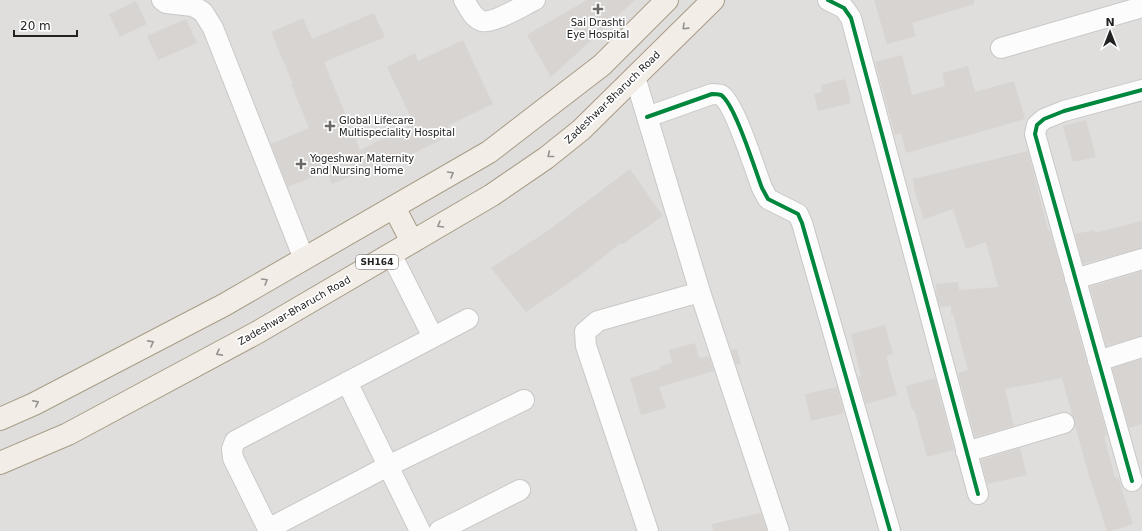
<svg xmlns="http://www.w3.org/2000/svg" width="1142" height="531" font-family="'DejaVu Sans',sans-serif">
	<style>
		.residential { fill: #dfdedc }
		.building { fill: #d7d4d2 }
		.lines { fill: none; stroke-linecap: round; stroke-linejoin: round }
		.street-casing { stroke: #c9c8c7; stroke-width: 22 }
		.primary-casing { stroke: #a79c86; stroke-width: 24 }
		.street { stroke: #fdfcfc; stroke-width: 20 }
		.primary { stroke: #f3ede7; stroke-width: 22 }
		.cycleway-casing { stroke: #fff; stroke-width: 6 }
		.cycleway { stroke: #00873e; stroke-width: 4 }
		.oneway { stroke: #95928e }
		.poi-dot { fill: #6a6968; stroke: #fff; stroke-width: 1.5 }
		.labels { text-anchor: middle; stroke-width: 3.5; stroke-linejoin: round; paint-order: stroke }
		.shield { fill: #fff; stroke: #646464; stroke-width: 1 }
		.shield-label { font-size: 9px; font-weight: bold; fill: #222 }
		.poi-label { font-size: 10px; fill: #222; stroke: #fff; text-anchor: start }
		.street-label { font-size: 10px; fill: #222; stroke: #fff }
	</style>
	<rect width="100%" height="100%" fill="#f0eeeb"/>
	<!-- residential -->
	<path class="residential" d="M0,0H1142V531H0Z"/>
	<!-- building -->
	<path class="building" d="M587,0H635L551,77L527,35Z
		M874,0H974V4L912,23L916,36L887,44Z
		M136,1L147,24L120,37L109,14Z
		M374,13L385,37L324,62L360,150L414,124L387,67L415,53L418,61L463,40L493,104L449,125L453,134L397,161L396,158L332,184L327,171L288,187L271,144L309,128L291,84H293L271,32L303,18L312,39Z
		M186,19L197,43L158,60L147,36Z
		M902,55L912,95L945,86L942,73L968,66L975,92L1014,81L1025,119L906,153L901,133L895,135L875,62Z
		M845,79L851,103L818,111L814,94L822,92L821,85Z
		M1086,120L1096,157L1073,162L1063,126Z
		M1028,151L1048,230H1050L1107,435L1104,436L1115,478L1118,477L1133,524L1111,531H1107L1089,476L1062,378L1005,389L1014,426L975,437L958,373L968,370L953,314H951V306L940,307L937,298L936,284L958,282L959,290L998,287L986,242L966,249L953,209L924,219L915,193L913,179Z
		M630,169L663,216L623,244L621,243L579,276L526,312L491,268L546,232Z
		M1142,221V248L1083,264L1075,234L1094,230L1095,233Z
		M1142,271V336L1106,346L1090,287Z
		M885,325L893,354L886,356L897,395L866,404L858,377L861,376L851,334Z
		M695,343L699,358L709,356L714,371L659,387L666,408L641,415L630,378L660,369V366L672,363L669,350Z
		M737,349L741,364L736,365L731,350Z
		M1142,359V424L1129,428L1112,368Z
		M935,378L954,450L927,457L914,409L912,410L906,386Z
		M837,387L844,413L811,421L805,394Z
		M1020,448L1027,475L987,484L981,460Z
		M761,513L767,531H713L712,524Z"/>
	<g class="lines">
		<!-- street casing -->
		<g class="street-casing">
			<path id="street" d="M162,0L166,3L193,6L203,12L213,28L304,259
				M464,0C469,8 473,18 482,21C493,24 524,5 535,0
				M828,0L844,8L851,18L978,494
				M1001,48L1142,7
				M635,77L700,292L779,531
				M647,117L712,94C714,94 718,94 721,95C735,104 755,170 762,188L768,199L798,214L802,223L890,531
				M391,254L433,337
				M1075,279L1142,259
				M1098,361L1142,347
				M347,382L420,531
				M966,452L1064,423
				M1132,481L1035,134L1037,125L1044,119L1064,111L1142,90
				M268,529L388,466L524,400
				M269,531L233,458L232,449L235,441L468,319
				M439,531L520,490
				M648,531L586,346L585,332L598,321L700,292"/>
		</g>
		<!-- primary casing -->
		<g class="primary-casing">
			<path id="primary" d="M394,207L412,242
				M0,419L34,404L224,305L489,152L602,65L667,0
				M0,463L68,434L258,332L492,195L546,158L581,130L713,0"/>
		</g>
		<!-- street -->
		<use href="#street" class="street"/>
		<!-- primary -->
		<use href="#primary" class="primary"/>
		<!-- cycleway casing -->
		<g class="cycleway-casing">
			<path id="cycleway" d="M828,0L844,8L851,18L978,494
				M647,117L712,94C714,94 718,94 721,95C735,104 755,170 762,188L768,199L798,214L802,223L890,531
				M1132,481L1035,134L1037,125L1044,119L1064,111L1142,90"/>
		</g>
		<!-- cycleway -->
		<use href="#cycleway" class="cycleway"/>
	</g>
	<!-- one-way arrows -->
	<defs><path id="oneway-chevron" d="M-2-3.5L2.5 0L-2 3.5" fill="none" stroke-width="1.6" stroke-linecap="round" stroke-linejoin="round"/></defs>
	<g class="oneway">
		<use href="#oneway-chevron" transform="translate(685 27) rotate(136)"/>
		<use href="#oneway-chevron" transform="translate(550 155) rotate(141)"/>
		<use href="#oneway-chevron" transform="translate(451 174) rotate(-30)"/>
		<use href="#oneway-chevron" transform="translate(440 225) rotate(150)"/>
		<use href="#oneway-chevron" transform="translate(265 281) rotate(-30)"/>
		<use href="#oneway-chevron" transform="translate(151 343) rotate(-28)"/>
		<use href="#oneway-chevron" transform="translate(219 353) rotate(152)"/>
		<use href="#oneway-chevron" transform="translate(36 403) rotate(-26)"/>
	</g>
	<!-- markers -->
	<g class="poi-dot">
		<path d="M596 3h4v4h4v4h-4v4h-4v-4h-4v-4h4z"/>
		<path d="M328 120h4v4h4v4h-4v4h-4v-4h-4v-4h4z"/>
		<path d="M299 158h4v4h4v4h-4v4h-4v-4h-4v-4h4z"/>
	</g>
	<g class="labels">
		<!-- shield labels -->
		<rect class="shield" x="356" y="255" width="42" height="14" rx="3"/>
		<g class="shield-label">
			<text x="377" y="265">SH164</text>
		</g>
		<!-- poi labels -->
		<g class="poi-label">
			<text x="598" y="26" text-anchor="middle">Sai Drashti<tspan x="598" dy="12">Eye Hospital</tspan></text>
			<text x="339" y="124">Global Lifecare<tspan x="339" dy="12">Multispeciality Hospital</tspan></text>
			<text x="310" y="162">Yogeshwar Maternity<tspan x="310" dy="12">and Nursing Home</tspan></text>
		</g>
		<!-- street labels -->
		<g class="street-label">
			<text transform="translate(612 97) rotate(-44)" y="4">Zadeshwar-Bharuch Road</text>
			<text transform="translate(294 310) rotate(-30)" y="4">Zadeshwar-Bharuch Road</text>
		</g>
	</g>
	<!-- north arrow -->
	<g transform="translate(1110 32)" stroke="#ffffff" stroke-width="3" paint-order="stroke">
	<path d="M0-3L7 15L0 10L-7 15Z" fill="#222222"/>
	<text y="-6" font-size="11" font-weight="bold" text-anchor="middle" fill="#222222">N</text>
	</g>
	<!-- scale -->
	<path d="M14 30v6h63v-6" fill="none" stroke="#222222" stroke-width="2"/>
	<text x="20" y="30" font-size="12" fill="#222222" stroke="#ffffff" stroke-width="3" paint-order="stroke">20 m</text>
</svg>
